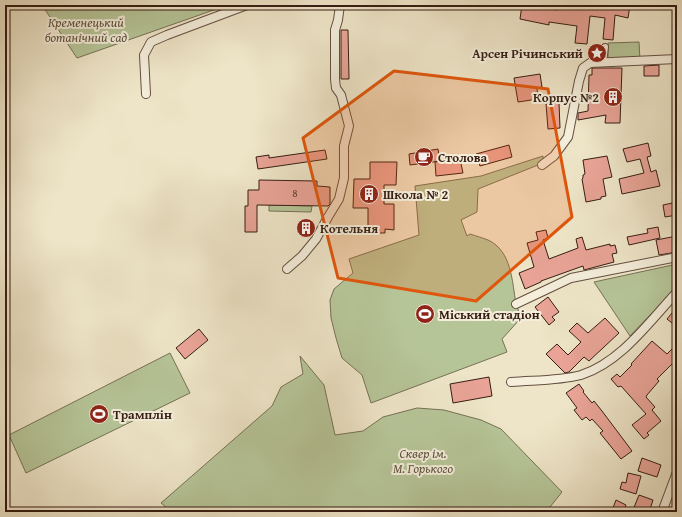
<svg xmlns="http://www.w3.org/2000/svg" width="682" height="517" font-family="'Gentium Book Plus',serif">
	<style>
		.green { fill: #b6c598; stroke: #767156 }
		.building { fill: #e9a497; stroke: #361d13 }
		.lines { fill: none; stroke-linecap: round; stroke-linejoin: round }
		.pedestrian-casing { stroke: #644f40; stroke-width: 8 }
		.minor-casing { stroke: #644f40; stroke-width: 10 }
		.pedestrian { stroke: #f4eedb; stroke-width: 6 }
		.minor { stroke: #f4eedb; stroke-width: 8 }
		.marked { fill: #df560c; fill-opacity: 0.2; stroke: #df560c; stroke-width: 3; stroke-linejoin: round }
		.labels { text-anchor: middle; stroke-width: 4; stroke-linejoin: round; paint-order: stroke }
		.number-label { font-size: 11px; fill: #633f34 }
		.park-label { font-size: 13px; font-style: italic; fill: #5c4f3b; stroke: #f4eedb }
		.poi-label { font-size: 13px; font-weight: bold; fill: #361d13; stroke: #f4eedb; text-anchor: start }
	</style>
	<rect width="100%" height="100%" fill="#eee5c8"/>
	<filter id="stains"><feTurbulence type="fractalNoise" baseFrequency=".005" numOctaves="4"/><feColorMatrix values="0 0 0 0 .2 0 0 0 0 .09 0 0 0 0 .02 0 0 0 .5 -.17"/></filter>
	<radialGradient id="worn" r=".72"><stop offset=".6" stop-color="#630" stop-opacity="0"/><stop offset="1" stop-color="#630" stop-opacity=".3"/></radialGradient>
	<!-- green -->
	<path class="green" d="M42,5H228L77,58Z
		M639,42L640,60H608V43Z
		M543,156V163L478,189L477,212L461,220L467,236L470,234C476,236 483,238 488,240C512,251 512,282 516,304L518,309L520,319L502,339L507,352L371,403L362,375L342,358L336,338L331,318L330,300L334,289L353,273L349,259L419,235L415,186L481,176Z
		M269,205L312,206L311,212L269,211Z
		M677,264V287L630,336L594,282Z
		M170,353L190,393L26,473L9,435Z
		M300,356L324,385L335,435L363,431L383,417L417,408L444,410L481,420L501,429L562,492L546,512H172L161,503L272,406L281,387L303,374Z"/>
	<!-- building -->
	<path class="building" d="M522,5H541V7L557,10L558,5H565V7L579,9V5H630L628,18L615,15L613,40L603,39L605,18L590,16L587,44L575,43L577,26L549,22V25L520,19Z
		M341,30H348L349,79H341Z
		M659,65V76H644V66Z
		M592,68H622L620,123H605L606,115L578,120V113L588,111L589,75H592Z
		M540,74L542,87L537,88L538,99L518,102L514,78Z
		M559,103L560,128L548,129L546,104Z
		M648,143L651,156L647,157L651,172L656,170L660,186L622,194L619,179L644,173L640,159L627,162L623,149Z
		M509,145L512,157L480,166L476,154Z
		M438,149L440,161L410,165L409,154Z
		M325,150L327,159L258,169L256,157L269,155V158Z
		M607,156L612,177L603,179L606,196L601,197V199L586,202L582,179L583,178V175L585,174L583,160Z
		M460,159L463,173L436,176L435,162Z
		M370,162H397L396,185H384V204H394V230L385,229V233H368V208H353L354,179H370Z
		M259,180L317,181V186L330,187V204L328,206L257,205V232H245V206H248V190H259Z
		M677,202V215L665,217L663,205Z
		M658,227L660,238L629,245L627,237L648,233L647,229Z
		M546,230L548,238L543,240L549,259L578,248L576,239L582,237L586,250L610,244V246L615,245L617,253L612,254L614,262L584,270L583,266L541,281V282L525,289L519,273L534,267L527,243L538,240L536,232Z
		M677,236V252L659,255L656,240Z
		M548,297L559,312L552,317L555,320L549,325L535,307Z
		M677,307V327L667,319Z
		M605,318L619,333L589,361L584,357L569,372L565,373L546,354L557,344L568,355L581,342L569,331L577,323L588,333Z
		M199,329L208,340L185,359L176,348Z
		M652,341L667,354L673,348L677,353V359L657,379L659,381L647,395L646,397L655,407L652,410L661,421L647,433L649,435L644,439L632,425L646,414L621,386L618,387L611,379L617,374L620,377L632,365L631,364Z
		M489,377L492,396L453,403L450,384Z
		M579,384L584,391L583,392L592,403L594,401L602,411L632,451L621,459L600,433L603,431L592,419L590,421L586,417L582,420L574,410L577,408L566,393Z
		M642,458L661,465L657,477L638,471Z
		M628,473L641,476L636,494L620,489L622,482L626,483Z
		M639,495L653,500L649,512H640L633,510Z
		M616,500L626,505L623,512L613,508Z"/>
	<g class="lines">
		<!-- pedestrian casing -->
		<g class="pedestrian-casing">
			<path id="pedestrian" d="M603,63L605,47"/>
		</g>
		<!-- minor casing -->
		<g class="minor-casing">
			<path id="minor" d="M146,94L144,55L151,42L167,35L247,5
				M542,165L554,156L568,137L579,81L583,68L590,63L677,59
				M287,269L302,256L316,239L328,217L339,199L344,178V146L349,126L341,95L336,88L335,79V30L338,20L340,5
				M516,304L571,278L677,257
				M511,382C534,380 558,381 581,375C621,362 649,322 677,292
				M662,512L677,472"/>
		</g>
		<!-- pedestrian -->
		<use href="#pedestrian" class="pedestrian"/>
		<!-- minor -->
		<use href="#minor" class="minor"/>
	</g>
	<!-- marked area -->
	<path class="marked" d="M394,71L548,89L572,217L476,301L338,278L303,138Z"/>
	<!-- icons -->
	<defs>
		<g id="sight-disc" transform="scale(1)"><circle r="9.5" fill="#8f2418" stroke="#f4eedb"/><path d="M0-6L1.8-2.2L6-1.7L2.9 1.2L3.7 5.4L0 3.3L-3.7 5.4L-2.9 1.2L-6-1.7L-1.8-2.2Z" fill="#fff"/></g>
		<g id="building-disc" transform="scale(1)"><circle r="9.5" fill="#8f2418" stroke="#f4eedb"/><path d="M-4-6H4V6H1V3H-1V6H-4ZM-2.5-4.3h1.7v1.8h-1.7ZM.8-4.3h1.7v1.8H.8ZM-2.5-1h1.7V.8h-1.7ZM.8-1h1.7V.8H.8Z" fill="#fff"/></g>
		<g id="cafe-disc" transform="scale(1)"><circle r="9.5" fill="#8f2418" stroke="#f4eedb"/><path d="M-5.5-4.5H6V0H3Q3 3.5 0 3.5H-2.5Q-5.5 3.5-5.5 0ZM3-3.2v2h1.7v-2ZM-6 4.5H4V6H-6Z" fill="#fff"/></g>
		<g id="stadium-disc" transform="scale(1)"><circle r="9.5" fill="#8f2418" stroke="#f4eedb"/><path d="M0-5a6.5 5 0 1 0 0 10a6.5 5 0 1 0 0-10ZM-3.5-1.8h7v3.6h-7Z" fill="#fff"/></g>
	</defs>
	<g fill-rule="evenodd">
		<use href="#sight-disc" x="597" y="53"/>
		<use href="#building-disc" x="613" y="97"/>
		<use href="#cafe-disc" x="424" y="157"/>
		<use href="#building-disc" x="369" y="194"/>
		<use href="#building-disc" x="306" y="228"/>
		<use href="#stadium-disc" x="425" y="314"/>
		<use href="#stadium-disc" x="99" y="414"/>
	</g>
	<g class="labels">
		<!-- number labels -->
		<g class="number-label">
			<text x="295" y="197">8</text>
		</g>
		<!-- park labels -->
		<g class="park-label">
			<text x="86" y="27">Кременецький<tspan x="86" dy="15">ботанічний сад</tspan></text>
			<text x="423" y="458">Сквер ім.<tspan x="423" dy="15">М. Горького</tspan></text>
		</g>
		<!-- poi labels -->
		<g class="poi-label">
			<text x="583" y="58" text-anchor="end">Арсен Річинський</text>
			<text x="599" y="102" text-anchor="end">Корпус №2</text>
			<text x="438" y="162">Столова</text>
			<text x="383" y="199">Школа № 2</text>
			<text x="320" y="233">Котельня</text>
			<text x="439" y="319">Міський стадіон</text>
			<text x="113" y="419">Трамплін</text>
		</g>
	</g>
	<!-- margin -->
	<rect width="682" height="517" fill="none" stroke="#eee5c8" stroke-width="20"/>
	<rect x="6" y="6" width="670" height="505" fill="none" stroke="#361d13" stroke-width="2"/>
	<rect x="10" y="10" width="662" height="497" fill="none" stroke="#361d13"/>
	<rect width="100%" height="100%" filter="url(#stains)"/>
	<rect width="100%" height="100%" fill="url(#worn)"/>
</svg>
